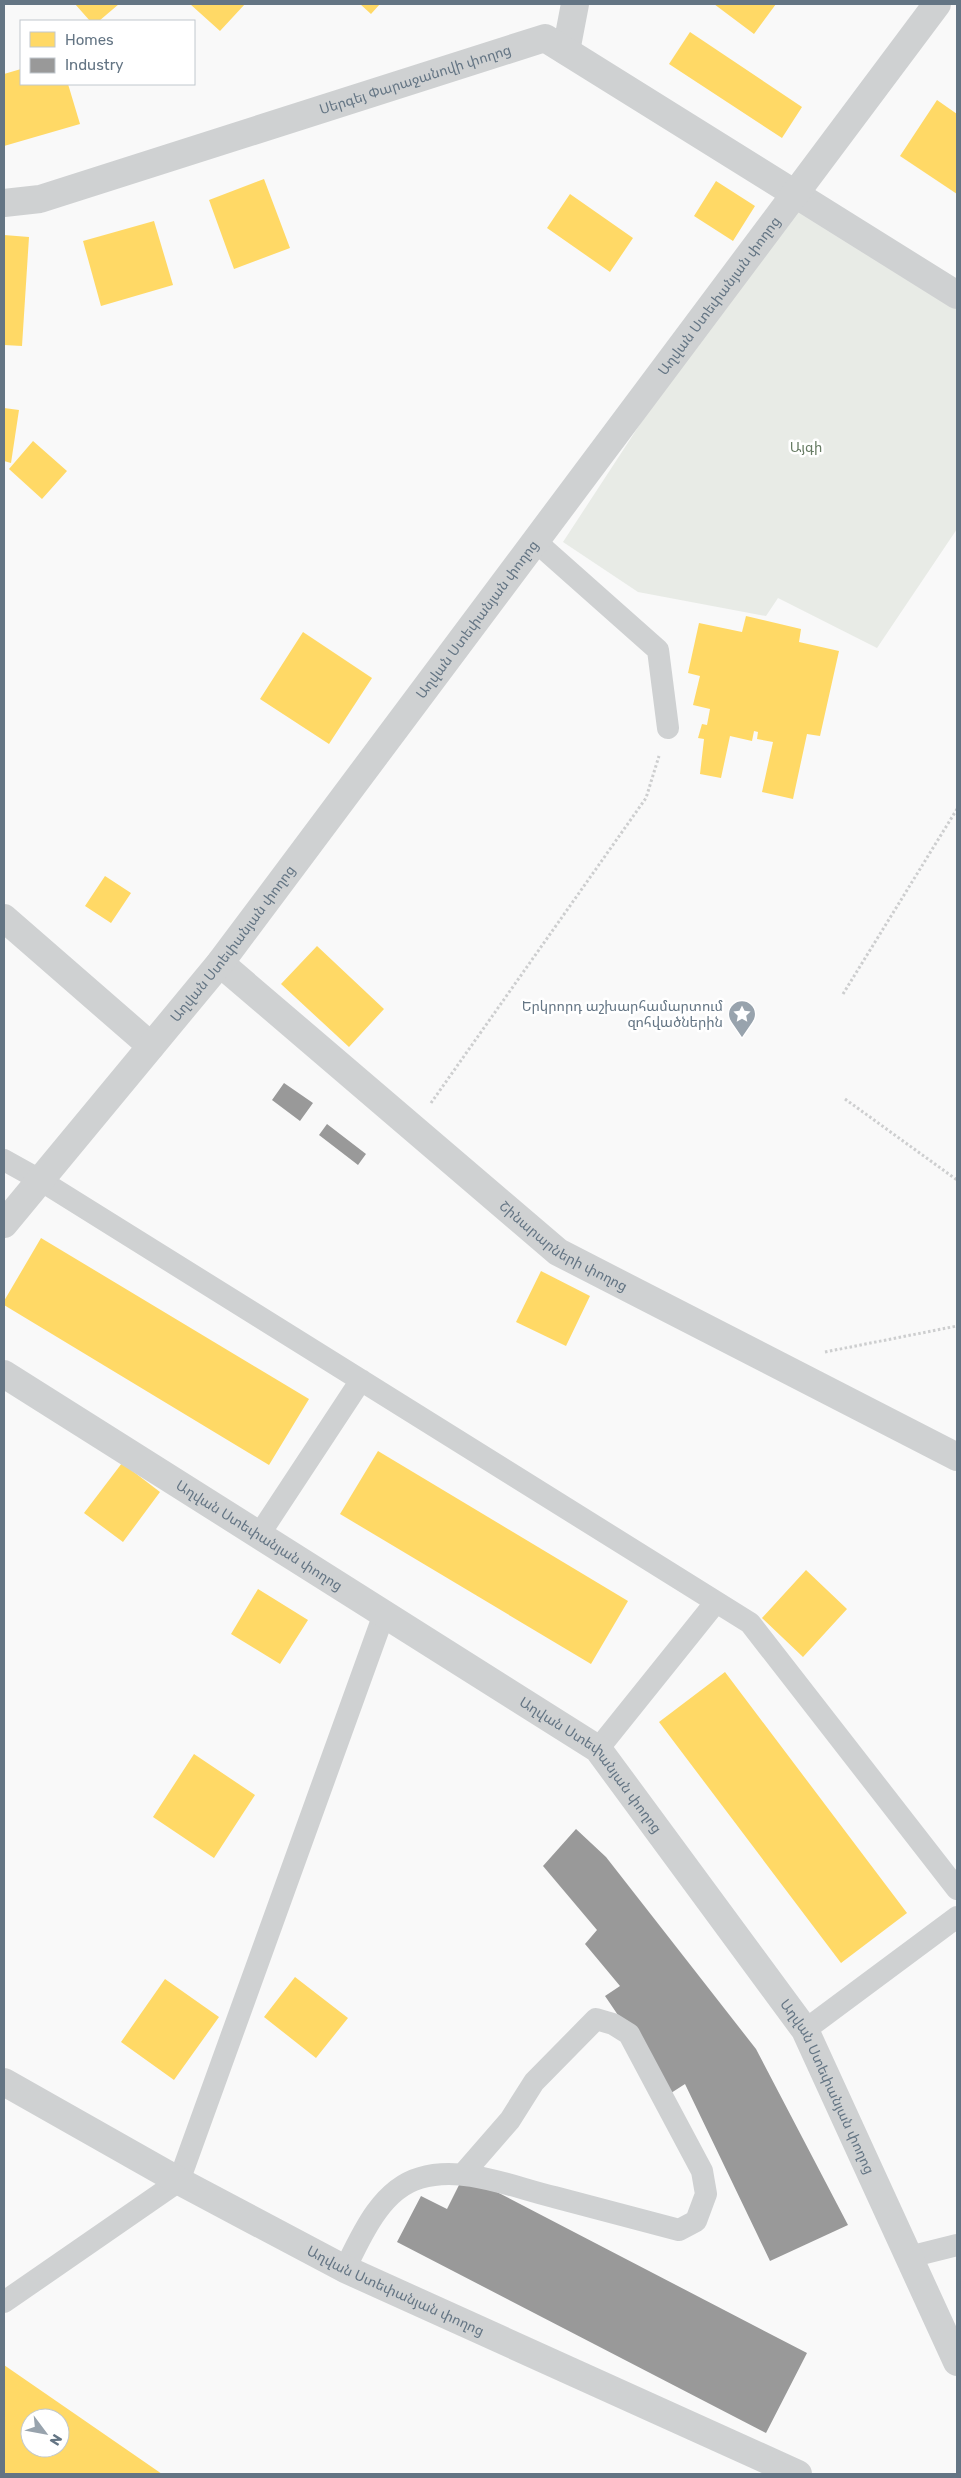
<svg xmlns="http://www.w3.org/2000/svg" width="961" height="2478" font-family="Rubik,'Noto Sans Armenian',sans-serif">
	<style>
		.green { fill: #e8ebe6 }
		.homes { fill: #ffd966; fill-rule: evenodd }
		.industry { fill: #999 }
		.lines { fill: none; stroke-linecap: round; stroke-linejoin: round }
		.path { stroke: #cdcecf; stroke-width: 3; stroke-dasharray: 2.5 2.5; stroke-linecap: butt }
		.lane { stroke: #cfd1d2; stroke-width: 22 }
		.street { stroke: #cfd1d2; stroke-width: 28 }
		.labels { text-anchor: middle; stroke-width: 5; stroke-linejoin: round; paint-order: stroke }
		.street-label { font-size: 14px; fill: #647584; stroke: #fff }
		.park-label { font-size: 14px; fill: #667b63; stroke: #fff }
		.poi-label { font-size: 14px; fill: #647584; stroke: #fff; text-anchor: end }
	</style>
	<rect width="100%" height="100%" fill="#f9f9f9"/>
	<!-- green -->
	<path class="green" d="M788,198L957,309V529L877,648L778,598L766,616L638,592L563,542Z"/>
	<!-- homes -->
	<path class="homes" d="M75,4H119L99,21H90Z
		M190,4H245L220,31Z
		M360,4H380L371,14Z
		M714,4H776L754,34Z
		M690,32L802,107L782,138L669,64Z
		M21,69V84H68L80,124L4,146V74Z
		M937,100L957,114V194L900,156Z
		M264,179L290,248L234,269L209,200Z
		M716,181L755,206L733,241L694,216Z
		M570,194L633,238L610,272L547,228Z
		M154,221L173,285L101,306L83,241Z
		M4,235L29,237L22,346L4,345Z
		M4,408L19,410L11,463L4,461Z
		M33,441L67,471L42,499L9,469Z
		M746,616L801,629L799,642L839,651L820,736L807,734L793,799L762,792L773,742L757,739L758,732L754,731L752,741L730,736L721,778L700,774L704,739L698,738L702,724L707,725L710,709L693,705L700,676L688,673L699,623L742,632Z
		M303,632L372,678L329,744L260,699Z
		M105,876L131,893L111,923L85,906Z
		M317,946L384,1009L349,1047L281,984Z
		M41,1238L309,1399L269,1465L4,1305V1301Z
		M541,1271L590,1296L566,1346L516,1322Z
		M378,1451L628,1601L591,1664L340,1514Z
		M122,1463L160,1492L123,1542L84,1513Z
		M806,1570L847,1609L803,1657L762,1618Z
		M258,1589L308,1620L280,1664L231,1634Z
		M725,1672L907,1913L841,1963L659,1722Z
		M194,1754L255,1795L214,1858L153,1817Z
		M295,1977L348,2018L316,2058L264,2017Z
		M165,1979L219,2017L174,2080L121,2042Z
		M4,2365L162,2474H4ZM30,2418H60V2448H30Z"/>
	<!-- industry -->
	<path class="industry" d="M284,1083L313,1103L300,1121L272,1100Z
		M327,1124L366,1154L358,1165L319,1135Z
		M576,1829L606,1857L756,2049L848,2225L770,2261L685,2084L671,2093L605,1996L620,1986L585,1944L597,1930L543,1866Z
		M464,2175L807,2353L766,2433L397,2242L421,2196L447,2209Z"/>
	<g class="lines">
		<!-- path -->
		<path class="path" d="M843,994L957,809
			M845,1099L957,1180
			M431,1103L646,798L659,756
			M825,1352L957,1326"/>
		<!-- lane -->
		<path class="lane" d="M534,540L658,650L668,728
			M4,1160L40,1180L750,1623L957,1889
			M259,1535L361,1380
			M598,1749L716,1602
			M805,2030L957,1917
			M909,2257L957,2245
			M345,2269C361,2236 381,2189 420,2178C463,2165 512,2187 554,2197C595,2208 637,2219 679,2230L696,2221L706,2194L702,2171L629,2034L613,2024L596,2019L534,2082L510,2120L463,2174
			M4,2302L179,2181L384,1614"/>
		<!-- street -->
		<g class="street">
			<path d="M566,51L575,4"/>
			<path id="s1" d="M4,203L40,199L545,38L957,295"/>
			<path d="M4,918L151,1046"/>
			<path id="s2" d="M220,963L558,1252L957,1457"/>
			<path id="s3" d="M4,1224L220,963L937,4"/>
			<path id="s4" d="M4,1374L598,1749L805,2030L957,2362"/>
			<path id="s5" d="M4,2082L179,2181L345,2269L798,2474"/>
		</g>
	</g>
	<!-- icons -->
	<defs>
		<g id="sight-pin" transform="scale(1.4375)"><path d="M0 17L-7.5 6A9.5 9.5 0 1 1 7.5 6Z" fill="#98a3ad" stroke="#fff"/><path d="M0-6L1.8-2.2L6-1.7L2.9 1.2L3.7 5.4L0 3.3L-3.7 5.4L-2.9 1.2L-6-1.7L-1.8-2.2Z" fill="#fff"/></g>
	</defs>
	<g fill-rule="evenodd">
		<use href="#sight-pin" x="742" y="1014"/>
	</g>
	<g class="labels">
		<!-- street labels -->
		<g class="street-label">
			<text dy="5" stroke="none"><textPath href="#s1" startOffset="430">Սերգեյ Փարաջանովի փողոց</textPath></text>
			<text dy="5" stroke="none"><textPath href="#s3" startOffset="1172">Աղվան Ստեփանյան փողոց</textPath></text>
			<text dy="5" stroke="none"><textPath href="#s3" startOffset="768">Աղվան Ստեփանյան փողոց</textPath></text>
			<text dy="5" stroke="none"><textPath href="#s3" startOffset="362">Աղվան Ստեփանյան փողոց</textPath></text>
			<text dy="5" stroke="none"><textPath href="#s2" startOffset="446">Շինարարների փողոց</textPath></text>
			<text dy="5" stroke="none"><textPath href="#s4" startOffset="302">Աղվան Ստեփանյան փողոց</textPath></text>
			<text dy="5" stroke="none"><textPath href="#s4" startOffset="708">Աղվան Ստեփանյան փողոց</textPath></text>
			<text dy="5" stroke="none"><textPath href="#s4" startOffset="1112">Աղվան Ստեփանյան փողոց</textPath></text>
			<text dy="5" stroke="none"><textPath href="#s5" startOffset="444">Աղվան Ստեփանյան փողոց</textPath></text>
		</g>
		<!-- park labels -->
		<g class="park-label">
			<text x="806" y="452">Այգի</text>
		</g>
		<!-- poi labels -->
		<g class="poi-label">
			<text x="723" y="1011">Երկրորդ աշխարհամարտում<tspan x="723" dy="16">զոհվածներին</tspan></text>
		</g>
	</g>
	<!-- border -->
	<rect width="961" height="2478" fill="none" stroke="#647584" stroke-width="10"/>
	<!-- legend -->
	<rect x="20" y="20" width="175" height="65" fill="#ffffff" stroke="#c1c8ce"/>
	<rect x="30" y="32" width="25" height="15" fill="#ffd966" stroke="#c1c8ce"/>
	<text x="65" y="45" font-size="15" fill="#647584">Homes</text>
	<rect x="30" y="58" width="25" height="15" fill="#999999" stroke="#c1c8ce"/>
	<text x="65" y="70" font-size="15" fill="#647584">Industry</text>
	<!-- north arrow -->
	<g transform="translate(45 2433) rotate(122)"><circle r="24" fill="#ffffff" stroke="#c1c8ce"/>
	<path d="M0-4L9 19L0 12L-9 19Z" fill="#98a3ad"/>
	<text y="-8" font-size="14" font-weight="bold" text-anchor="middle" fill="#647584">N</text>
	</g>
</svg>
